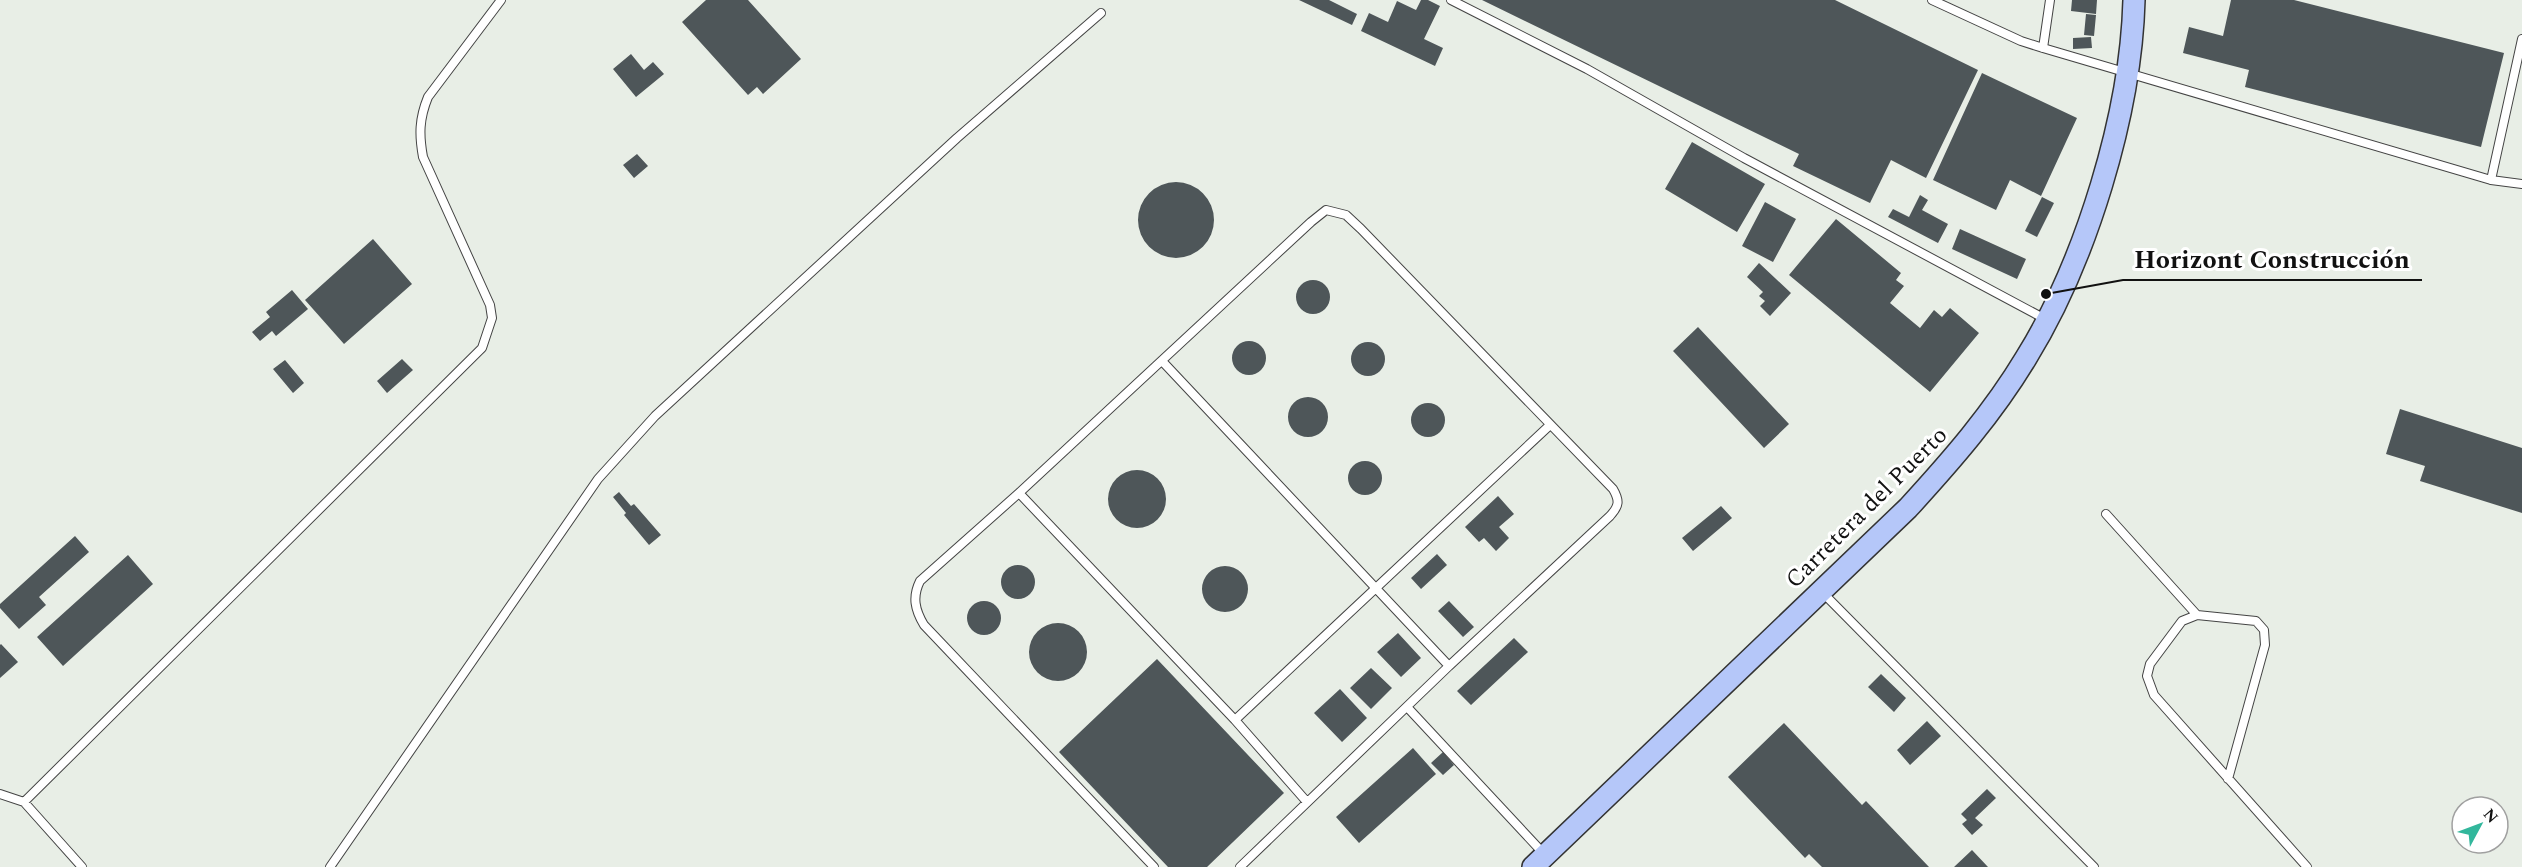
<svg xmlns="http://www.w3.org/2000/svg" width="2522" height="867" font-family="Spectral,serif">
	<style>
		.industrial { fill: #e8eee6; fill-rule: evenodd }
		.building { fill: #4e5659 }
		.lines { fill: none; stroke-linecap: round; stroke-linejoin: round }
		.service-casing { stroke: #444; stroke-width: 10 }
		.secondary-casing { stroke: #333; stroke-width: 24 }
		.service { stroke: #fff; stroke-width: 8 }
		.secondary { stroke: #b5c7f9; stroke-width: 21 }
		.labels { text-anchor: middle; stroke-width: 6; stroke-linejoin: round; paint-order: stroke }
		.street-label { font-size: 24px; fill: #111; stroke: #fff }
		.leader { fill: none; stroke: #111; stroke-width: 2 }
		.callout-dot { fill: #111; stroke: #fff; stroke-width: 2 }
		.callout-label { font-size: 26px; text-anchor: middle; font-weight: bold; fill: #111; stroke: #fff; stroke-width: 6; stroke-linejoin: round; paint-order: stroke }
	</style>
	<rect width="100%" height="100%" fill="#f5f8fe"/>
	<!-- industrial -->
	<path class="industrial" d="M0,0H2522V867H0ZM2462,807H2498V843H2462Z"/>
	<!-- building -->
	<path class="building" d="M706,0H748L801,59L763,94L757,87L748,95L682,22Z
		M1299,0H1329L1357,14L1352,25Z
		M1421,0H1428L1440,6L1424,39L1443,48L1435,66L1361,31L1369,13L1388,22L1397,1L1416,10Z
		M1482,0H1835L1978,70L1926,178L1891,160L1870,203L1793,166L1799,154Z
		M2072,0H2097L2096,14L2071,11Z
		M2231,0H2294L2504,53L2481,147L2245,87L2249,70L2183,53L2189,27L2223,36Z
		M2086,14L2096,15L2094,36L2084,35Z
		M2091,37L2092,48L2073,49V38Z
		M631,54L644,70L653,62L664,74L636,97L613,69Z
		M1982,73L2077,118L2041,196L2010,180L1996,210L1933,180Z
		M1692,142L1765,184L1737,232L1665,189Z
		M637,154L648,166L634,178L623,165Z
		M1138 220a38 38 0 1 1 76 0a38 38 0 1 1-76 0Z
		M1920,195L1928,200L1922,210L1948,224L1938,243L1888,217L1893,209L1909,217Z
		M2042,197L2054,203L2037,237L2025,231Z
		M1765,202L1796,219L1773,262L1742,246Z
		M1836,219L1901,273L1896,280L1904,286L1890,303L1920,328L1934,310L1942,317L1950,308L1979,333L1930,392L1789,275Z
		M1960,229L2026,259L2017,279L1952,249Z
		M373,239L412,284L344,344L305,300Z
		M1759,263L1791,293L1770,316L1760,306L1765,301L1759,296L1763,292L1747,277Z
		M1296 297a17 17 0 1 1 34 0a17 17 0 1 1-34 0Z
		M292,290L308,309L276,336L272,331L260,341L252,332L270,317L266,312Z
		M1698,327L1789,424L1764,448L1673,351Z
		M1232 358a17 17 0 1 1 34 0a17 17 0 1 1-34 0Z
		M1351 359a17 17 0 1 1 34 0a17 17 0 1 1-34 0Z
		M402,359L413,370L387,393L377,381Z
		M285,360L304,383L293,393L273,369Z
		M1288 417a20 20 0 1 1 40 0a20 20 0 1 1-40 0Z
		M1411 420a17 17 0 1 1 34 0a17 17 0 1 1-34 0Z
		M2400,409L2522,448V513L2420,481L2425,466L2386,454Z
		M1348 478a17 17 0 1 1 34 0a17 17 0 1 1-34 0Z
		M1108 499a29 29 0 1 1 58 0a29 29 0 1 1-58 0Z
		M619,492L631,506L634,504L661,535L649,545L624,515L626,513L613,497Z
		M1498,496L1514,514L1499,527L1509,538L1496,551L1484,538L1479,542L1465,527Z
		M1721,506L1732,518L1693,551L1682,538Z
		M75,536L89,552L39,597L46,605L19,629L0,608V604Z
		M1437,554L1447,565L1421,589L1411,578Z
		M128,555L153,584L63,666L37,637Z
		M1001 582a17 17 0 1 1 34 0a17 17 0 1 1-34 0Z
		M1202 589a23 23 0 1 1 46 0a23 23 0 1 1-46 0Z
		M1449,601L1474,627L1463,637L1438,611Z
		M967 618a17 17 0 1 1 34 0a17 17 0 1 1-34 0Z
		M1029 652a29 29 0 1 1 58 0a29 29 0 1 1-58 0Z
		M1398,633L1421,658L1401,677L1377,652Z
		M1514,638L1528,652L1471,705L1457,691Z
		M1,644L18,662L0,678V645Z
		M1157,659L1284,793L1207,867H1168L1059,752Z
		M1371,668L1392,688L1371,709L1350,688Z
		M1881,674L1906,698L1894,712L1868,687Z
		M1340,689L1367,718L1342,742L1314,713Z
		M1927,721L1941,736L1910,765L1897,750Z
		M1784,723L1862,805L1866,801L1929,867H1822L1809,854L1805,858L1728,777Z
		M1413,748L1436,774L1359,843L1336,817Z
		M1443,752L1454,765L1443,775L1431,763Z
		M1987,789L1996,798L1975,818L1983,825L1972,835L1962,824L1967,820L1961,814Z
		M1972,850L1988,867H1954Z"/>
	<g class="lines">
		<!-- service casing -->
		<g class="service-casing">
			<path id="service" d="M1451,0L1587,69L1744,158L2047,320
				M1932,0L2021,41L2043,48L2491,180L2522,184
				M2043,48L2050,0
				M2491,180L2522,39
				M1162,361L1449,666L1240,867
				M1019,493L1235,720L1307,802
				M2106,514L2197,615L2256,621L2264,630L2265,645L2228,779
				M1822,592L2094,867
				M2197,615L2182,621L2150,664L2147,676L2154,695L2307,867
				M1408,708L1544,854
				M1235,720L1550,425
				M0,794L24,802L82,867
				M24,802L482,348L492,318L490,305L423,157C419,135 419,119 428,97L501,0
				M330,867L598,479L655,416L957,138L1101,13
				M1154,867L924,625C915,610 912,597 920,581L1019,493L1311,222L1326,210L1346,215L1361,229L1613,489C1620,501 1619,506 1610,516L1449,666"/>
		</g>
		<!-- secondary casing -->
		<g class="secondary-casing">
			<path id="secondary" d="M1533,867L1908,508C1951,461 1993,413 2026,358C2086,261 2131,114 2134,0"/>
		</g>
		<!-- service -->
		<use href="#service" class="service"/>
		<!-- secondary -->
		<use href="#secondary" class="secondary"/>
	</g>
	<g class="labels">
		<!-- street labels -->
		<g class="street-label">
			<text transform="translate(1866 507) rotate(-45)" y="8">Carretera del Puerto</text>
		</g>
	</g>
	<!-- callouts -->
	<path class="leader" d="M2046 294L2123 280H2422"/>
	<circle class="callout-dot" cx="2046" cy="294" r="6"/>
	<g class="callout-label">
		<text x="2272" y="268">Horizont Construcción</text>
	</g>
	<!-- north arrow -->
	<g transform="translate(2480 825) rotate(49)"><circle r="28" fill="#ffffff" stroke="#a0a0a0" stroke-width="1.5"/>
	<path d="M0-4.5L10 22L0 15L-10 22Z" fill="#32b79c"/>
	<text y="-9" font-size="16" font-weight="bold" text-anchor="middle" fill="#111111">N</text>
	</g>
</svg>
